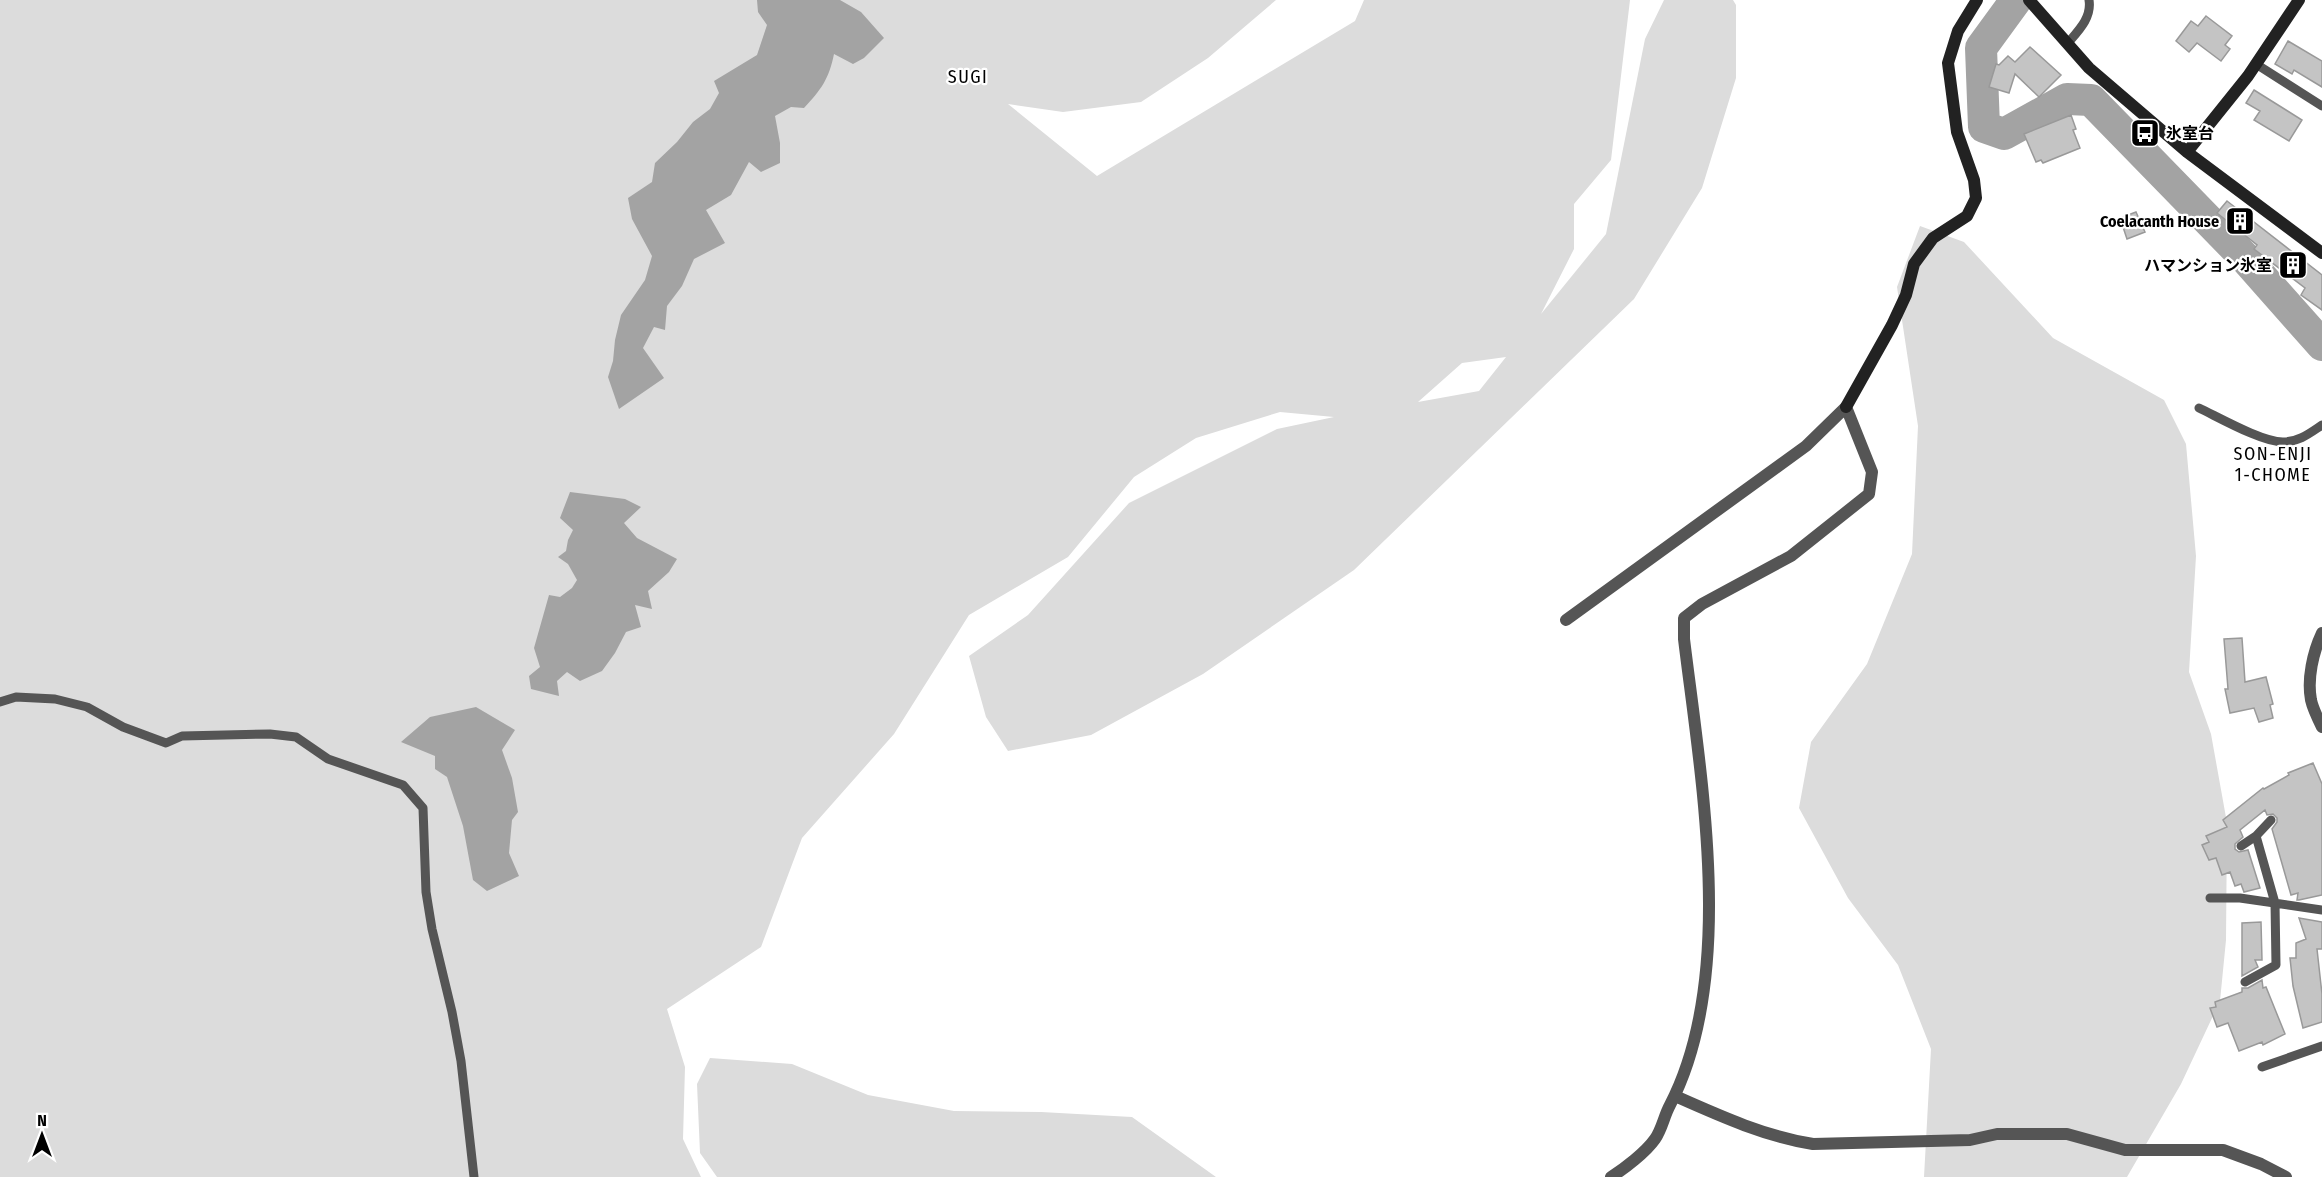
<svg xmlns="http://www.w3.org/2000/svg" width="2322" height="1177" font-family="'Fira Sans Condensed','Noto Sans JP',sans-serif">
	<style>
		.green { fill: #dcdcdc; fill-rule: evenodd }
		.water { fill: #a3a3a3 }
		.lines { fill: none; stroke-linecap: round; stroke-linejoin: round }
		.river { stroke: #a3a3a3; stroke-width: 32 }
		.building { fill: #c4c4c4; stroke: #999; stroke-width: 1.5 }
		.lane { stroke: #555; stroke-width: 9 }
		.street { stroke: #555; stroke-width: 12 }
		.secondary { stroke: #222; stroke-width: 12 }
		.labels { text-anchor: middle; stroke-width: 4.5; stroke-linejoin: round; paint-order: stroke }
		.poi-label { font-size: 16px; font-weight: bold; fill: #000; stroke: #fff; text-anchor: end }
		.neighbourhood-label { font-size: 18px; letter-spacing: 1.5px; fill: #000; stroke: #fff }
	</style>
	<rect width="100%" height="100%" fill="#fff"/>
	<!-- green -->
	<path class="green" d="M0,0H1276L1208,58L1141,102L1063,112L1008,104L1097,176L1355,21L1364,0H1630L1611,160L1574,204V249L1541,314L1606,234L1645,39L1664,0H1733L1736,5V78L1702,188L1634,299L1354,570L1203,674L1091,735L1008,751L986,717L969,656L1028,615L1129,503L1277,429L1334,417L1280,412L1196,438L1134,477L1068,557L969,615L894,734L802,838L761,947L667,1009L685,1067L683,1139L701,1177H0ZM1506,357L1479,391L1418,402L1462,363Z
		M1920,226L1964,242L2053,338L2164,400L2186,444L2196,556L2189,672L2211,734L2227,823L2226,940L2220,1001L2181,1084L2127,1177H1924L1931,1049L1898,965L1848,898L1799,808L1811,742L1867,664L1912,554L1918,426L1897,287Z
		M710,1058L792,1064L868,1095L954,1111L1041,1112L1132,1117L1216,1177H717L700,1153L697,1084Z"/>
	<!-- water -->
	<path class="water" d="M757,0H840L861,12L884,38L864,58L853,64L834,54C829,79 821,90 804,108L791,107L775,116L780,143V163L761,172L749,162L731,195L706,210L725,243L694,259L682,286L667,306L665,330L654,327L643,348L664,378L619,409L608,377L613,361L615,340L621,315L645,280L652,256L632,219L628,198L652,182L655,163L677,142L693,122L710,109L719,93L714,81L757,55L767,25L758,12Z
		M570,492L625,499L641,507L624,523L637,538L677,559L669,572L648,591L652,609L635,605L641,627L626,632L615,653L602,671L580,681L567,672L557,681L559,696L531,689L529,676L540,667L534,648L549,595L560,597L572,588L577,580L568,564L558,557L566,551L568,540L573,530L560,518Z
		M476,707L515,730L502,750L512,778L518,812L512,820L509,853L519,876L487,891L473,880L463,826L447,777L435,769V756L401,742L430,717Z"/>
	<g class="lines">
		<!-- river -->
		<path class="river" d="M2016,0L1981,48L1984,127L2004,134L2067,99L2091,100L2245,258L2322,345"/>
	</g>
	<!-- building -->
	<path class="building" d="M2206,16L2232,36L2225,45L2230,49L2221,61L2197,43L2189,52L2176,41L2191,21L2198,26Z
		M2288,41L2322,61V87L2294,70L2292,74L2275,64Z
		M2030,47L2061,75L2039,97L2015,74L2009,93L1989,87L1996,64L1999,65L2008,56L2015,62Z
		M2254,90L2302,120L2289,141L2254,120L2260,111L2246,103Z
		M2071,115L2076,129L2073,130L2080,148L2043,163L2041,160L2036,162L2024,134Z
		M2227,201L2322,275V310L2301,295L2305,288L2254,249L2257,245L2217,213Z
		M2136,212L2145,232L2127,239L2120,218Z
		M2242,638L2245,682L2266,677L2273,704L2270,705L2273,718L2259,722L2254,708L2230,713L2225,689H2228L2224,639Z
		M2313,763L2322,784V895L2299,900H2297L2298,893L2291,895L2272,829L2277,822V818L2273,814L2267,815L2265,810L2240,830L2243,837L2235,844V849L2239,852L2248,850L2260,888L2244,892L2241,884L2235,886L2230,872L2222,875L2216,858L2209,860L2202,845L2209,842L2206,836L2227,827L2223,820L2263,788L2264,789L2289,775L2288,773Z
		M2299,918L2322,922V949H2317L2322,994V1022L2303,1028L2293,986L2290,958H2296V943L2306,939Z
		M2261,922L2262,960H2255L2258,967L2242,976V923Z
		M2262,980L2263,988L2266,987L2285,1034L2263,1045L2262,1042L2239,1051L2228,1023L2217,1027L2210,1008L2216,1007L2215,1002L2242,992V988H2248Z"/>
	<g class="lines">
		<!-- lane -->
		<path class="lane" d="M2067,44C2078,31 2092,18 2089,0
			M2256,64L2322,106
			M2199,408C2220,418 2262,442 2283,442C2299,442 2310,433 2322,425
			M0,702L16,697L55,699L87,707L123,727L166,743L182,736L270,734L296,737L328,759L403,785L423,808L426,892L432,929L452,1012L461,1061L474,1177
			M2241,846L2256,836L2271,820
			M2210,898H2240L2322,910
			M2245,982L2276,965L2275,903L2256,836
			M2262,1067L2322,1046"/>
		<!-- street -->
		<path class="street" d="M1566,620L1806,446L1846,407L1872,472L1869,494L1791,556L1702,604L1684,618V639C1701,779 1737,976 1670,1105C1664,1116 1662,1129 1655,1139C1646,1152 1624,1169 1611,1177
			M2322,633C2313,652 2307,679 2311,700C2313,709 2318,719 2322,727
			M1675,1096C1720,1116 1764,1136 1813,1144L1970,1140L1997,1134H2067L2125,1150H2223L2261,1164L2286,1177"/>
		<!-- secondary -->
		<path class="secondary" d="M2029,0L2089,68L2187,152L2322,253
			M2187,152L2248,76L2299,0
			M1846,407L1892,325L1906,295L1914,264L1933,238L1967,216L1976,198L1974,180L1957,132L1948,63L1958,31L1977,0"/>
	</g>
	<!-- icons -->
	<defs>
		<g id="bus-square" transform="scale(1.5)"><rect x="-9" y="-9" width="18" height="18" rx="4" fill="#000" stroke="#fff"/><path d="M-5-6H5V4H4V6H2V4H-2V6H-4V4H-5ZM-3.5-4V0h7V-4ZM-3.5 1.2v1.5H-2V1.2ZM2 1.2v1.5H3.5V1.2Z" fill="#fff"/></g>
		<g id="building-square" transform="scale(1.5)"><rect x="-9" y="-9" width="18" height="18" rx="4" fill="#000" stroke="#fff"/><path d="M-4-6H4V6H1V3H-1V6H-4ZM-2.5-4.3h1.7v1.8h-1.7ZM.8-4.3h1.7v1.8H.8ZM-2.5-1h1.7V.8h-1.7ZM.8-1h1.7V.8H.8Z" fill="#fff"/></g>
	</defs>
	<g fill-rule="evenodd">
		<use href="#bus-square" x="2145" y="133"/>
		<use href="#building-square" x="2240" y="221"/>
		<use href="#building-square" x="2293" y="265"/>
	</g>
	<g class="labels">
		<!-- poi labels -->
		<g class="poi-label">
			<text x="2166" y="139" text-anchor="start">氷室台</text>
			<text x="2219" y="227">Coelacanth House</text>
			<text x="2272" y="271">ハマンション氷室</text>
		</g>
		<!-- neighbourhood labels -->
		<g class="neighbourhood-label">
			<text x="968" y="83">SUGI</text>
			<text x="2273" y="460">SON-ENJI<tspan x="2273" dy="21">1-CHOME</tspan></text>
		</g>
	</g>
	<!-- north arrow -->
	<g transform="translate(42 1135)" stroke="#ffffff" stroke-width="4.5" paint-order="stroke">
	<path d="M0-4.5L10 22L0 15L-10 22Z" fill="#000000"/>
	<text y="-9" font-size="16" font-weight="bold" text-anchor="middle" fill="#000000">N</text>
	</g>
</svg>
